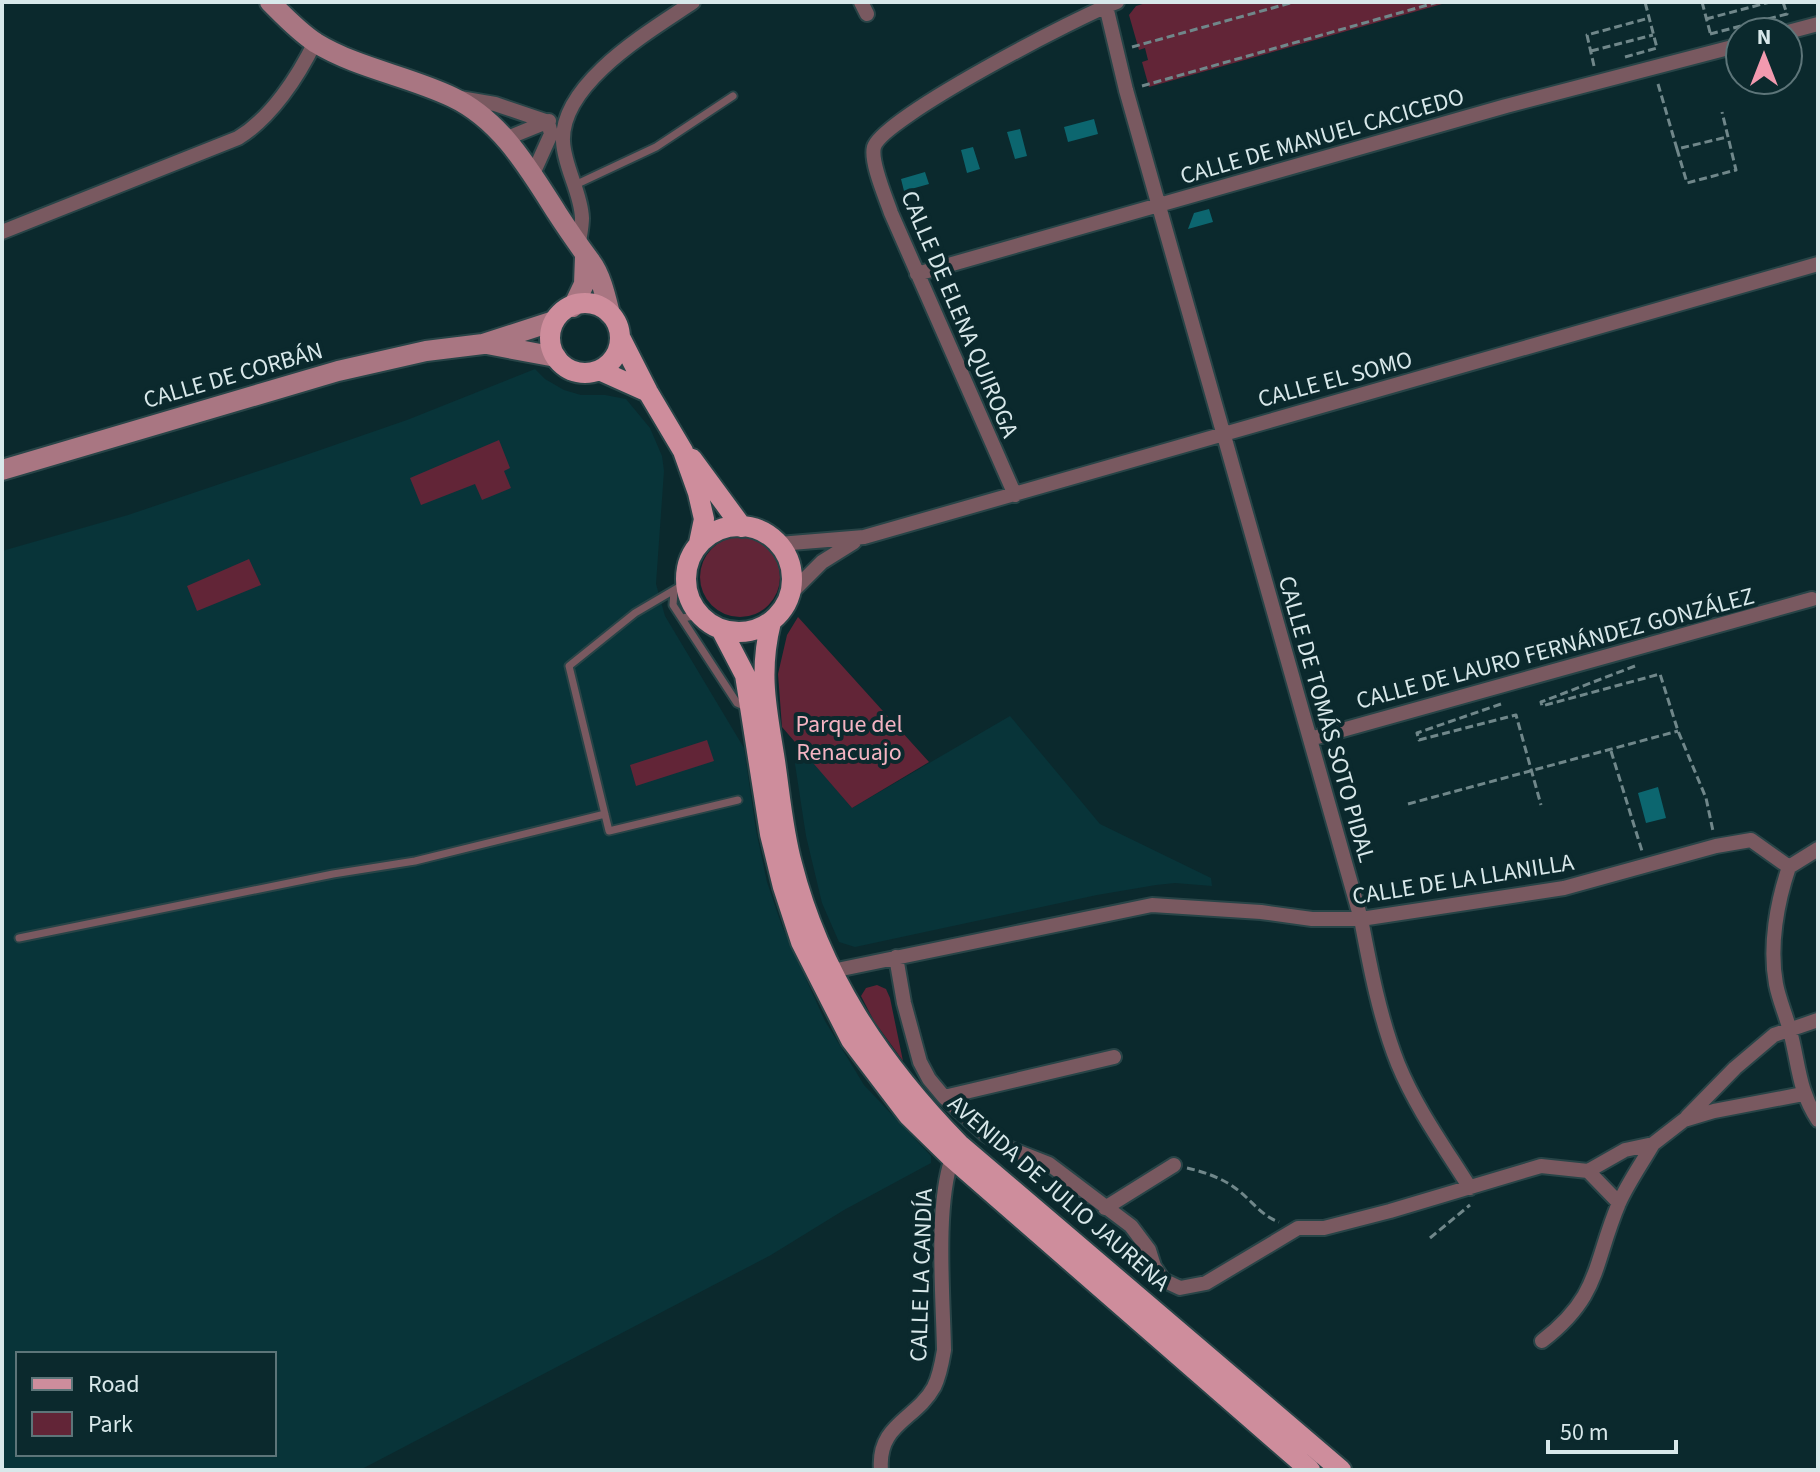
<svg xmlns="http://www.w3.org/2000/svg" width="1820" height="1472" font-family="'Source Sans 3',sans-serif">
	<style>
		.built { fill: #083439; fill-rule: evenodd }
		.green { fill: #622537 }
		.water { fill: #0c666f }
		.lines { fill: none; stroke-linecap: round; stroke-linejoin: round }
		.lane-casing { stroke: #284447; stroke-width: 11 }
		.street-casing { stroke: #284447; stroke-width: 18 }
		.secondary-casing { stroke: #284447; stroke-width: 24 }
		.primary-casing { stroke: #284447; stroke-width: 24 }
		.path { stroke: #70878a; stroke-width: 3; stroke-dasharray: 8 4; stroke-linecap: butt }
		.lane { stroke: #795960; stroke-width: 7 }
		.street { stroke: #795960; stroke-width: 14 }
		.secondary { stroke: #a97682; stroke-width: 20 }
		.primary { stroke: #ce8d9c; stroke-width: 20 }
		.labels { text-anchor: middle; stroke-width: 8; stroke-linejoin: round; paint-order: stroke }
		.street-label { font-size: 24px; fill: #d8e8ea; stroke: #0b292d }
		.park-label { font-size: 24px; fill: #f4b4c2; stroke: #0b292d }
	</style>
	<rect width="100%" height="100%" fill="#0b292d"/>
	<!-- built -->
	<path class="built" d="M535,369L545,379L564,390L581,395H605L626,399L650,428L662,456L664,471L656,584L665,616L744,748L756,830L767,882L782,926L825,1021L864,1085L931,1156V1163L844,1210L771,1255L360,1470H2V551L128,515L303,456L407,420ZM18,1354H274V1454H18Z
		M1010,716L1100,824L1211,878L1212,886L1175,883L1156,885L1097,895L855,947L839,942L822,903L806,836L795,764L800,746L852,808Z"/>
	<!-- green -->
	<path class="green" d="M1149,2H1449L1149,87L1142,62L1148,60L1145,48L1139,50L1129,15L1136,6Z
		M499,440L510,468L504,471L511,488L482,500L475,484L421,505L410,478Z
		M700 577a40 40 0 1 1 80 0a40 40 0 1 1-80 0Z
		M249,559L261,585L197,611L187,586Z
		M798,617L929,762L852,808L782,727L778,674L787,635Z
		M707,740L714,761L636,786L630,765Z
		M877,985L886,989L890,998L903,1061L874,1021L861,996L866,988Z"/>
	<!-- water -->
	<path class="water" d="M1094,119L1098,134L1068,142L1064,127Z
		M1020,129L1027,156L1015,159L1007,132Z
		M973,147L980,169L967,173L961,150Z
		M925,172L929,184L904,191L901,179Z
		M1209,209L1213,222L1188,229L1194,213Z
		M1658,787L1666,818L1646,823L1638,793Z"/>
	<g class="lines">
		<!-- lane casing -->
		<g class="lane-casing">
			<path id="lane" d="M575,185L656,147L733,96
				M686,583L635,613L569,666L609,831L738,800
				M674,591L673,605L737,703L746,707
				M682,618L700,615
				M19,938L333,874L415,861L605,814"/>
		</g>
		<!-- street casing -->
		<g class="street-casing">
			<path id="street" d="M861,2L867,14
				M1105,2L1126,90L1361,919C1370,967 1380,1019 1398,1064C1416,1108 1445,1148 1470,1188
				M1788,32L1818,24
				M460,98L495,104L548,122
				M505,139L549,121
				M533,174L551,134L548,122
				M2,232L238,138C271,118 298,77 315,42
				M579,243C580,235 582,226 582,218C581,192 564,167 563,141C561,82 652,30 693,2
				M917,274L1506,106L1740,45
				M1015,495L891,213C886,198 870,162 874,147C882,118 1081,15 1117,2
				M779,544L864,537L1818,264
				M790,594L822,562L854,542
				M1310,739L1812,599
				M1789,867C1777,902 1769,946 1776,984C1779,1000 1786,1015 1790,1031C1799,1064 1798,1090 1818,1120
				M896,957L904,1003L920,1062L929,1079L944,1097L985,1134L1003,1146L1049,1164L1131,1226L1149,1250L1154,1266L1163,1280L1180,1288L1206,1283L1298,1228H1324L1390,1211L1541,1166L1588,1171L1625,1150L1653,1144L1684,1120L1714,1111L1803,1094
				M832,971L1152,905L1261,912L1312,919H1361L1564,888L1716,846L1751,840L1789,867L1818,849
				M944,1097L1114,1057
				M1687,1117L1735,1068L1774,1035L1818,1020
				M1588,1171L1619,1203
				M1105,1208L1174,1165
				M1542,1341C1601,1296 1593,1264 1619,1203C1628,1183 1642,1163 1653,1144
				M881,1470C877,1424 916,1420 934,1387C940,1375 942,1362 944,1350C943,1296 935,1207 952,1158"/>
		</g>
		<!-- secondary casing -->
		<g class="secondary-casing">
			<path id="secondary" d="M270,2C284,16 299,32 316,43C357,68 408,76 452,97C501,120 529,169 557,213C568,230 580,247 591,262C601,275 606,298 610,314
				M573,307L584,284L585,257
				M487,344L556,357
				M2,470L338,371L426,351L483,344L554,321"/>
		</g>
		<!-- primary casing -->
		<g class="primary-casing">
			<path id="primary" d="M550 338a35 35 0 1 1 70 0a35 35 0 1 1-70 0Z
				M621,339L648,392L683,451L698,493L704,519L699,543
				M599,370L648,392
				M692,459L742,527
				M686 579a53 53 0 1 1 106 0a53 53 0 1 1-106 0Z
				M771,622C758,674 767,710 775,761C780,795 783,831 792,864C820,974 880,1063 959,1144L1341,1470
				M721,629L745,675L770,834L783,887L801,942L851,1040L908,1115L952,1158L1310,1470"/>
		</g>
		<!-- path -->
		<path class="path" d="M1702,2L1711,36
			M1706,19L1770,2
			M1710,34L1787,14L1783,2
			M1132,47L1294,2
			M1591,51L1653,35
			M1625,57L1657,48L1645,2
			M1594,66L1587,35L1649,18
			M1658,84L1677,149L1727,137
			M1142,86L1438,2
			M1677,149L1687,183L1736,170L1722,112
			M1635,666L1541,702L1542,706L1660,674L1678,731L1706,798L1713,831
			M1501,704L1417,733L1419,740L1516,715L1541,805
			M1611,751L1642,851
			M1408,804L1678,731
			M1187,1168C1205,1172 1225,1179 1239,1191C1253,1202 1262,1216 1279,1222
			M1430,1238L1470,1205"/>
		<!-- lane -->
		<use href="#lane" class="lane"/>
		<!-- street -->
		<use href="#street" class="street"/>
		<!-- secondary -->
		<use href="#secondary" class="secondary"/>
		<!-- primary -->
		<use href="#primary" class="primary"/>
	</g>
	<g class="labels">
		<!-- street labels -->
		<g class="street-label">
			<text transform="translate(1322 136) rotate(-16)" y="8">CALLE DE MANUEL CACICEDO</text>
			<text transform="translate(960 314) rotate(67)" y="8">CALLE DE ELENA QUIROGA</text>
			<text transform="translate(233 375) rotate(-16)" y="8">CALLE DE CORBÁN</text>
			<text transform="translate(1335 379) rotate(-15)" y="8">CALLE EL SOMO</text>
			<text transform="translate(1555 648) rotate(-15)" y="8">CALLE DE LAURO FERNÁNDEZ GONZÁLEZ</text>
			<text transform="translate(1327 719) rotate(74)" y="8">CALLE DE TOMÁS SOTO PIDAL</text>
			<text transform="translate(1463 879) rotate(-9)" y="8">CALLE DE LA LLANILLA</text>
			<text transform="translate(1059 1193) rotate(41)" y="8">AVENIDA DE JULIO JAURENA</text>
			<text transform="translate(921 1275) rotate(-88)" y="8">CALLE LA CANDÍA</text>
		</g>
		<!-- park labels -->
		<g class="park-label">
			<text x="849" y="732">Parque del<tspan x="849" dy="28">Renacuajo</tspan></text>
		</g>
	</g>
	<!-- border -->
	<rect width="1820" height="1472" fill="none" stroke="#d8e8ea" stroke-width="8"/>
	<!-- legend -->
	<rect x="16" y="1352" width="260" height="104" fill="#0b292d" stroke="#5d7579" stroke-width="2"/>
	<rect x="32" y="1378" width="40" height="12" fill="#ce8d9c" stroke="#5d7579" stroke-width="2"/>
	<text x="88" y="1392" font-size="24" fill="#d8e8ea">Road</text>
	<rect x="32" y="1412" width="40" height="24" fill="#622537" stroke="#5d7579" stroke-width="2"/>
	<text x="88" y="1432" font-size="24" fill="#d8e8ea">Park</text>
	<!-- north arrow -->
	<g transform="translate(1764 56)"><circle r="38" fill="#0b292d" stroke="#5d7579" stroke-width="2"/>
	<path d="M0-6L14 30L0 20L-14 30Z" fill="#f29aaf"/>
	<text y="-12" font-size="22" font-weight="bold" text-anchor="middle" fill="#d8e8ea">N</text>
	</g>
	<!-- scale -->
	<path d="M1548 1440v12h128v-12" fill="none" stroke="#d8e8ea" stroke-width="4"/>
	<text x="1560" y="1440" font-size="24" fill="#d8e8ea" stroke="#0b292d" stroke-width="6" paint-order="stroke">50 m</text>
</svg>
